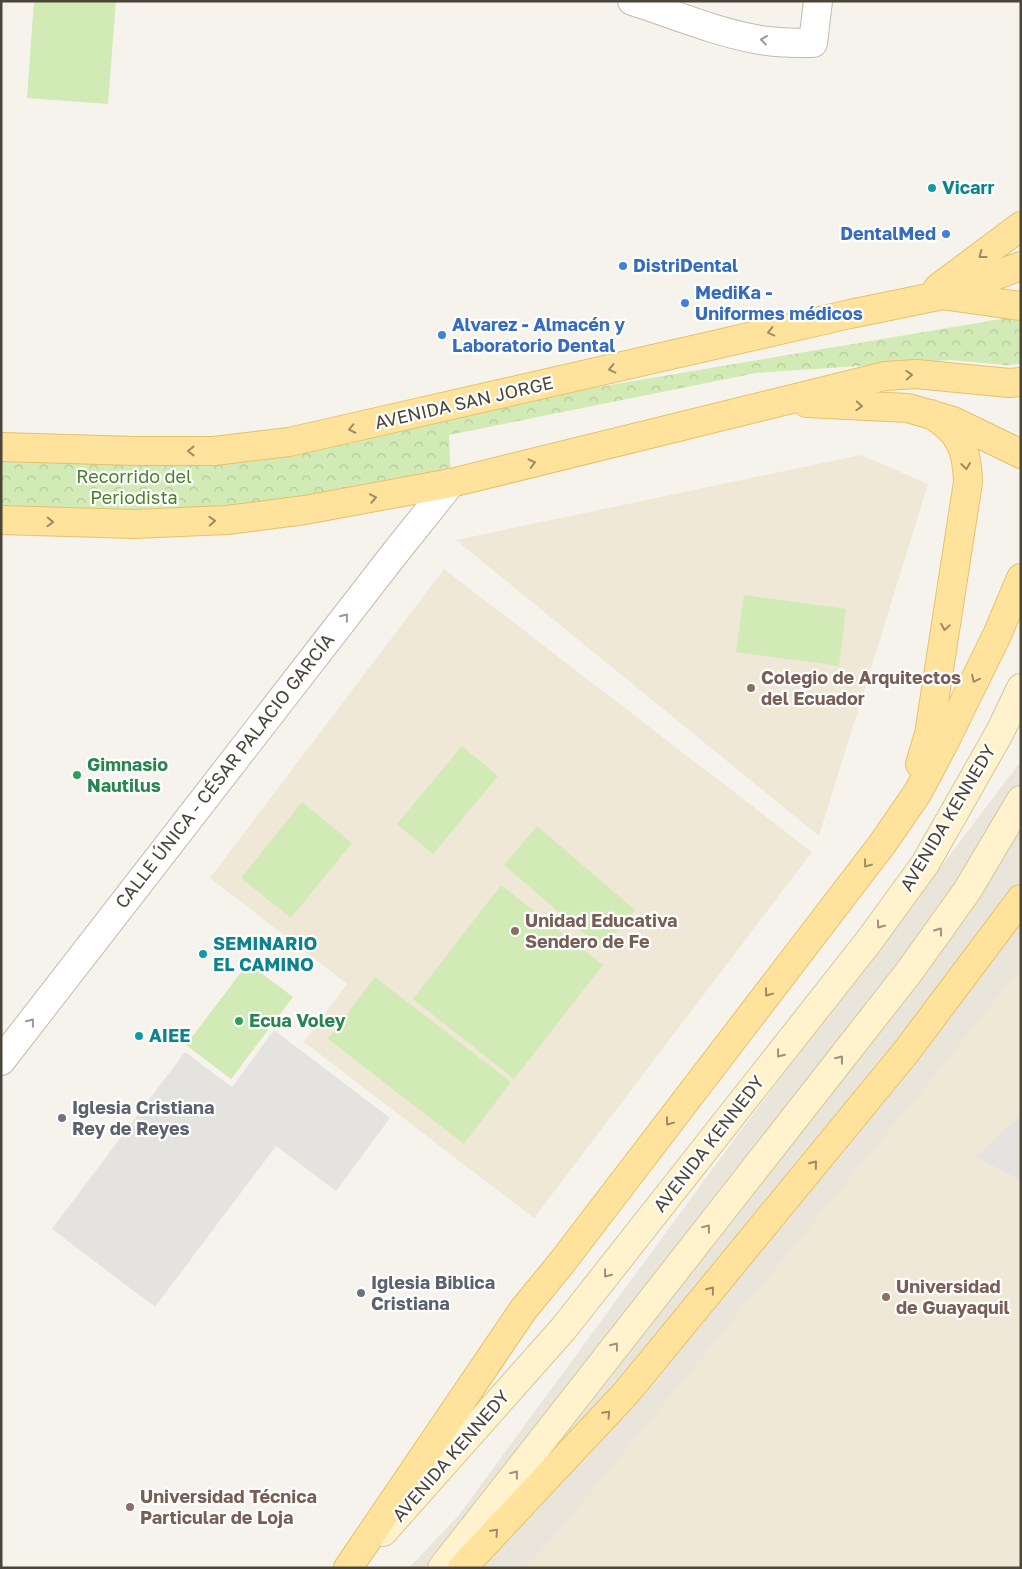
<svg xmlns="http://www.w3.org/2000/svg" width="1022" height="1569" font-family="'Golos Text',sans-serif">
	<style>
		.residential { fill: #eae5da }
		.education { fill: #efe8d6 }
		.green { fill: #d2eab5 }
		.park { fill: url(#park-crowns) }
		.parking { fill: #e5e3e0 }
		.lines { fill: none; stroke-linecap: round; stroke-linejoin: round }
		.minor-casing { stroke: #c2bbae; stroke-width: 30 }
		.secondary-casing { stroke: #d6c79b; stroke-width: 30 }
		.primary-casing { stroke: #e6c16a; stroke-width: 30 }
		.minor { stroke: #fff; stroke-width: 28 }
		.secondary { stroke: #fff3cd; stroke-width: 28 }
		.primary { stroke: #ffe39c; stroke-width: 28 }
		.oneway { stroke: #9c9892 }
		.oneway2 { stroke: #9c8c66 }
		.oneway3 { stroke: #9c937c }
		.culture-dot { fill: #0f9aa8; stroke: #fff; stroke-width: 2 }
		.shop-dot { fill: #3f7fe0; stroke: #fff; stroke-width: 2 }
		.education-dot { fill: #8d6e63; stroke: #fff; stroke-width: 2 }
		.leisure-dot { fill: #2e9e5b; stroke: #fff; stroke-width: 2 }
		.worship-dot { fill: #6b7280; stroke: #fff; stroke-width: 2 }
		.labels { text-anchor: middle; stroke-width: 4.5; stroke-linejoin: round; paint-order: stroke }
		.culture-label { font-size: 18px; font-weight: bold; fill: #0d838f; stroke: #fff; text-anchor: start }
		.shop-label { font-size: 18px; font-weight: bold; fill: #366cbe; stroke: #fff; text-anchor: start }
		.street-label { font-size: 18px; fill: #4b4439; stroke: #fff }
		.park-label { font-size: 18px; fill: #4a7f2a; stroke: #fff }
		.education-label { font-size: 18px; font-weight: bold; fill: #785e54; stroke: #fff; text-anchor: start }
		.leisure-label { font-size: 18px; font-weight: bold; fill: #27864d; stroke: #fff; text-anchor: start }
		.worship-label { font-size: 18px; font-weight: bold; fill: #5b616d; stroke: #fff; text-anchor: start }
	</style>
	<defs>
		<pattern id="park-crowns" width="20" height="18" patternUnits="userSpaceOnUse" patternTransform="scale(1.25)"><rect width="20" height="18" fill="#d2eab5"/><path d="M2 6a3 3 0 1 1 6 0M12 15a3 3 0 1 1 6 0" fill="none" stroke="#b6ca9c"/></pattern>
	</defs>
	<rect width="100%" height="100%" fill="#f6f3ec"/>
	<!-- residential -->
	<path class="residential" d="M1021,761V1568H409L459,1515L733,1141Z"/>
	<!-- education -->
	<path class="education" d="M861,455L928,484L819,836L456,540Z
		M444,569L812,852L534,1218L304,1042L347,984L210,878Z
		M1021,968V1568H525L564,1525L940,1069Z"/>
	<!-- green -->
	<path class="green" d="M34,1H116L108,104L27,98Z
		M744,595L846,609L839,666L736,652Z
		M462,746L498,776L433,854L397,824Z
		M302,802L352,843L291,918L241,878Z
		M537,826L635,910L602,949L504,865Z
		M501,885L603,965L514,1079L413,999Z
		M248,963L293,997L231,1079L186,1045Z
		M375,977L511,1082L464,1144L328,1039Z"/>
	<!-- park -->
	<path class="park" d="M1013,317L1021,319L1020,364L1005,365L950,360L756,373L449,435L451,483L305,510L1,520V447L136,451L355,428Z"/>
	<!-- parking -->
	<path class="parking" d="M274,1030L390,1118L336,1191L276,1146L155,1307L52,1229L185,1052L232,1087Z
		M1021,1115V1180L976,1157Z"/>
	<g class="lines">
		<!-- minor casing -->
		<g class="minor-casing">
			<path id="minor" d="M632,1C673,14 713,31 755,39C774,43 793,43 813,43L818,1
				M1,1061L395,553L451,483"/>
		</g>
		<!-- secondary casing -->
		<g class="secondary-casing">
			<path id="secondary" d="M383,1532L564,1328L869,941L925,864L1000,732L1021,688
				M442,1568L909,972L967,891L1021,800"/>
		</g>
		<!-- primary casing -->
		<g class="primary-casing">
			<path id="primary" d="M938,288L1021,226
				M948,296L1021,306
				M807,403L908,408L953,421L1021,454
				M1,447L136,451H214L289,442L850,314L943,295L1021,266
				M1,520L134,524L227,520L305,510L451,483L885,376L916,374L1009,383L1021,382
				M920,764L929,734L968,482C967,448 960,432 931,414
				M348,1568L523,1310L563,1261L883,843L918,792L944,743L997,635L1021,578
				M462,1568L626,1393L906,1052L1021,899"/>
		</g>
		<!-- minor -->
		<use href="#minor" class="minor"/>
		<!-- secondary -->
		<use href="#secondary" class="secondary"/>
		<!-- primary -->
		<use href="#primary" class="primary"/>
	</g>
	<!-- one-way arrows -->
	<defs><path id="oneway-chevron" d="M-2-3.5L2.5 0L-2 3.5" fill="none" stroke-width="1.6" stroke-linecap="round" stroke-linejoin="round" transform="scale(1.25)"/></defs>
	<g class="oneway">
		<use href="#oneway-chevron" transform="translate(764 40) rotate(-173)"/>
		<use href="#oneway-chevron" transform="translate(345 617) rotate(-52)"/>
		<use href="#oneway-chevron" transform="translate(31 1022) rotate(-52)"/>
	</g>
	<g class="oneway2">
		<use href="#oneway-chevron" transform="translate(982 255) rotate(143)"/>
		<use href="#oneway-chevron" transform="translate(771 332) rotate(167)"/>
		<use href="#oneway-chevron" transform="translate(612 369) rotate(167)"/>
		<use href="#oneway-chevron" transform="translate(909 375) rotate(-3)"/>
		<use href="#oneway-chevron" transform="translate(859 406) rotate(3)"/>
		<use href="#oneway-chevron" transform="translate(352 429) rotate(168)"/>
		<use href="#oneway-chevron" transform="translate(191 451) rotate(180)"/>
		<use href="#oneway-chevron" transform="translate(532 463) rotate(-14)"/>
		<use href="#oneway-chevron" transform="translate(966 466) rotate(83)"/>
		<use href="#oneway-chevron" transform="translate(373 498) rotate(-11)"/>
		<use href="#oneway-chevron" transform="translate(212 521) rotate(-3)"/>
		<use href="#oneway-chevron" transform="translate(50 522) rotate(2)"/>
		<use href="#oneway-chevron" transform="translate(945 627) rotate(99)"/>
		<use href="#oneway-chevron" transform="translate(975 679) rotate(116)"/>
		<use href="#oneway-chevron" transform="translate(867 864) rotate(127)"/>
		<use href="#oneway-chevron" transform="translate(768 993) rotate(127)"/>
		<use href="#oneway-chevron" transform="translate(669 1122) rotate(127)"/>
		<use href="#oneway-chevron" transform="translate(814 1164) rotate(-51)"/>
		<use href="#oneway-chevron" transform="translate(711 1290) rotate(-51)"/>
		<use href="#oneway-chevron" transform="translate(607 1414) rotate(-47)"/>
		<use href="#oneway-chevron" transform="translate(495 1532) rotate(-47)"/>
	</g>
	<g class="oneway3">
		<use href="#oneway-chevron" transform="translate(880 925) rotate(126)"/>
		<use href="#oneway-chevron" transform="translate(939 931) rotate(-54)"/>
		<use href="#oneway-chevron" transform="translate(780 1054) rotate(128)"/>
		<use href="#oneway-chevron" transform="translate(840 1059) rotate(-52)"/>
		<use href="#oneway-chevron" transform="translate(707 1228) rotate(-52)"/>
		<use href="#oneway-chevron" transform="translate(607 1274) rotate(128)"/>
		<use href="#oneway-chevron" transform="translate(615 1346) rotate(-52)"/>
		<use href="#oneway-chevron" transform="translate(515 1474) rotate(-52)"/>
	</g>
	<!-- markers -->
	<g class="culture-dot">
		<circle cx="932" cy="188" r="5"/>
		<circle cx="203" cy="954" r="5"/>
		<circle cx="139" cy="1036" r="5"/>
	</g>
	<g class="shop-dot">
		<circle cx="946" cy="234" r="5"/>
		<circle cx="623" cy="266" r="5"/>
		<circle cx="685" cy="303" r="5"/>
		<circle cx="442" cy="335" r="5"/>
	</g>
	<g class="education-dot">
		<circle cx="751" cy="688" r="5"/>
		<circle cx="515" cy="931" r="5"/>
		<circle cx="886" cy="1297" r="5"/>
		<circle cx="130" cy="1507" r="5"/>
	</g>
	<g class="leisure-dot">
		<circle cx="77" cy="775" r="5"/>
		<circle cx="239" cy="1021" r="5"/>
	</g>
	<g class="worship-dot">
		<circle cx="62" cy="1118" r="5"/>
		<circle cx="361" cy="1293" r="5"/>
	</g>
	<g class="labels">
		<!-- culture labels -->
		<g class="culture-label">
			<text x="942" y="194">Vicarr</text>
			<text x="213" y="950">SEMINARIO<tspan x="213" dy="21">EL CAMINO</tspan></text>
			<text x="149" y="1042">AIEE</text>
		</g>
		<!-- shop labels -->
		<g class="shop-label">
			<text x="936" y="240" text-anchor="end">DentalMed</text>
			<text x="633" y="272">DistriDental</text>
			<text x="695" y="299">MediKa -<tspan x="695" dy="21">Uniformes médicos</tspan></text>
			<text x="452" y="331">Alvarez - Almacén y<tspan x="452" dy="21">Laboratorio Dental</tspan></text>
		</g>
		<!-- street labels -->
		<g class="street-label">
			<text transform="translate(464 403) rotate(-13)" y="6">AVENIDA SAN JORGE</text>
			<text transform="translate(225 771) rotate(-52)" y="6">CALLE ÚNICA - CÉSAR PALACIO GARCÍA</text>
			<text transform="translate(948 818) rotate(-59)" y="6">AVENIDA KENNEDY</text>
			<text transform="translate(709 1144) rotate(-52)" y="6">AVENIDA KENNEDY</text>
			<text transform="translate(451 1456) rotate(-49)" y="6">AVENIDA KENNEDY</text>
		</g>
		<!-- park labels -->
		<g class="park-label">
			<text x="134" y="483">Recorrido del<tspan x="134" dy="21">Periodista</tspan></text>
		</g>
		<!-- education labels -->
		<g class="education-label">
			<text x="761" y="684">Colegio de Arquitectos<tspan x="761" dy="21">del Ecuador</tspan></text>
			<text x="525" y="927">Unidad Educativa<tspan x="525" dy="21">Sendero de Fe</tspan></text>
			<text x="896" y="1293">Universidad<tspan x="896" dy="21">de Guayaquil</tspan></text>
			<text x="140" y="1503">Universidad Técnica<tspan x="140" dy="21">Particular de Loja</tspan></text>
		</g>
		<!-- leisure labels -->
		<g class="leisure-label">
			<text x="87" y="771">Gimnasio<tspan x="87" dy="21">Nautilus</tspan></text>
			<text x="249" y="1027">Ecua Voley</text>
		</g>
		<!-- worship labels -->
		<g class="worship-label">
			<text x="72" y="1114">Iglesia Cristiana<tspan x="72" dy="21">Rey de Reyes</tspan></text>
			<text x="371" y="1289">Iglesia Biblica<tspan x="371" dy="21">Cristiana</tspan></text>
		</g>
	</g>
	<!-- border -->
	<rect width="1022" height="1569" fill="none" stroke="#4b4439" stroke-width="5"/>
</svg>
